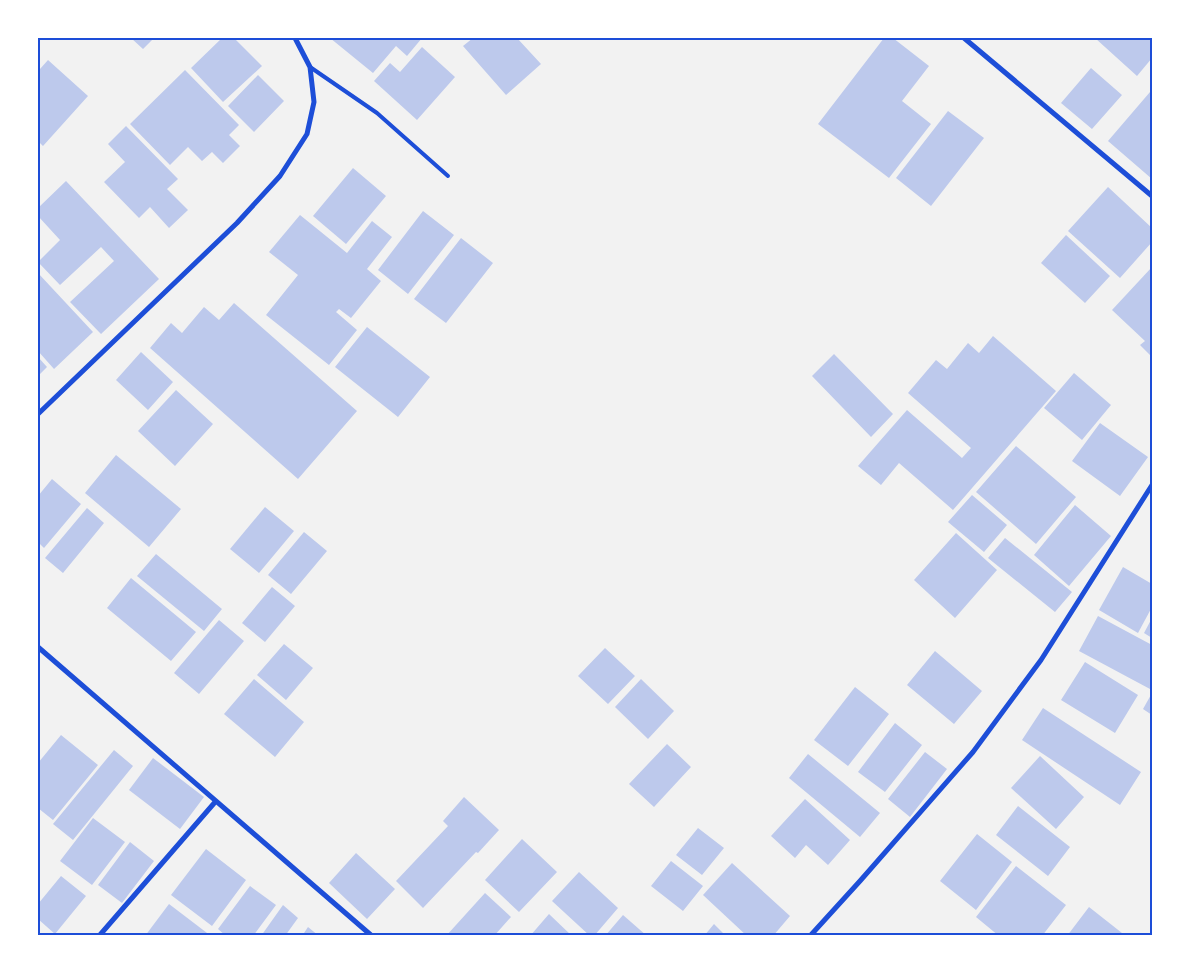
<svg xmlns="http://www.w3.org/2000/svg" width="1190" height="973" font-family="Quicksand,sans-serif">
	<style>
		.building { fill: #bdc9ec }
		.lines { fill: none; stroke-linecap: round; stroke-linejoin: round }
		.service { stroke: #1d4ed8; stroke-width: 4 }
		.minor { stroke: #1d4ed8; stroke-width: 5 }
		.neatline { fill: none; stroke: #1d4ed8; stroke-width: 2 }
	</style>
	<rect width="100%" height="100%" fill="#f2f2f2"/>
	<!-- building -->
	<path class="building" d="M131,38H154L143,49Z
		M222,38H234L262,66L223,102L191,68Z
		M330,38H422L407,56L396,46L373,73Z
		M473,38H517L541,64L506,95L463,46Z
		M884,38H893L929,66L902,101L931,124L889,178L818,124Z
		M1095,38H1149L1152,40V58L1137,76Z
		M422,47L455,77L417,120L374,81L390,63L400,72Z
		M48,60L88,96L43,146L38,141V67L40,69Z
		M1091,68L1122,95L1092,129L1061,103Z
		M185,70L239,125L229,135L240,146L223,163L212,152L202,161L188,147L170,165L130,124Z
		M258,75L284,101L254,132L228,106Z
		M1150,92L1152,95V179L1108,141Z
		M948,111L984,138L931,206L896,178Z
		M126,126L178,179L167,189L188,210L169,228L150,207L139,218L104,182L125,162L108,144Z
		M353,168L386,196L346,244L313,216Z
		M66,181L159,279L101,334L70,302L114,261L101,247L60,285L38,262L60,240L38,216V208Z
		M1108,187L1152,228V242L1120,278L1068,231Z
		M423,211L454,235L408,294L378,270Z
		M300,215L347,253L372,221L392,237L367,269L381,281L351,318L339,309L336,312L357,330L329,365L266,315L298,275L269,252Z
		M1066,235L1110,276L1085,303L1041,263Z
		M461,238L493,263L446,323L414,299Z
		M1152,267V357L1140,345L1145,341L1112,310Z
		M38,273L93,332L54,369L38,351Z
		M234,303L357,411L298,479L150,348L171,323L182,333L204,307L219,320Z
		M367,327L430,377L398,417L335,367Z
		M993,336L1056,391L953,510L899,463L881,485L858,466L907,410L962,458L971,448L908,393L936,360L947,369L968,343L979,353Z
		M141,352L173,382L148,410L116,380Z
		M834,354L893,414L871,437L812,376Z
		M38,357L47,367L38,376Z
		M1074,373L1111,405L1082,440L1044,408Z
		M176,390L213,424L175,466L138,431Z
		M1100,423L1148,457L1120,496L1072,461Z
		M1016,446L1076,497L1036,544L976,492Z
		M116,455L181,509L149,547L85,493Z
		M52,479L81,504L44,548L38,542V496Z
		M972,495L1007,525L984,552L948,522Z
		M1075,505L1111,536L1069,586L1034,555Z
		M265,507L294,531L259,573L230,549Z
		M87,508L104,523L63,573L45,558Z
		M304,532L327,551L291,594L268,575Z
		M956,533L997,570L955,618L914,580Z
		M1005,538L1072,592L1055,612L988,558Z
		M156,554L222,609L204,631L137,576Z
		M1123,567L1152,584V607L1138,633L1099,610Z
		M131,578L196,632L171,661L107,608Z
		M272,587L295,606L265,642L242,623Z
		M1098,616L1152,645V683L1150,689L1079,651Z
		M1152,618V638L1144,633Z
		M219,620L244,641L199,694L174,673Z
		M284,644L313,668L286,700L257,675Z
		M605,648L635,676L608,704L578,676Z
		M935,651L982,691L954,724L907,685Z
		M1085,662L1138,695L1115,733L1061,700Z
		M254,679L304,722L275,757L224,714Z
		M641,679L674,711L648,739L615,707Z
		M855,687L889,714L848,766L814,740Z
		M1152,693V715L1143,709Z
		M1043,708L1141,772L1120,805L1022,740Z
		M895,723L922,745L885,792L858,772Z
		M61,735L98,765L53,820L38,808V763Z
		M667,744L691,767L654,807L629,784Z
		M114,750L133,766L73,840L53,824Z
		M925,752L947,769L910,817L888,799Z
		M808,754L880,813L860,837L789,778Z
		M1040,756L1084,797L1056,829L1011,788Z
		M153,758L204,797L180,829L129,790Z
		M464,797L499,830L478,853L476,852L423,908L396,881L448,826L443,821Z
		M805,799L850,840L828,865L806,845L795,858L771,836Z
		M1018,806L1070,847L1048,876L996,835Z
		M93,818L125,842L92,885L60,861Z
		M698,828L724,848L702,875L676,855Z
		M977,834L1012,862L976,910L940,881Z
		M522,839L557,872L519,912L485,880Z
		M130,842L154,861L122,903L98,885Z
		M206,849L246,880L212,926L171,895Z
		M356,853L395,889L367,919L329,883Z
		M671,861L703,886L683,911L651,886Z
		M732,863L790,916L773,936H747L703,895Z
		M1016,866L1066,905L1042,936H999L976,917Z
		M579,872L618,908L594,936H590L552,901Z
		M61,876L86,896L55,934L38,919V904Z
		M250,886L276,905L253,936H226L218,929Z
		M485,893L511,917L494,936H446Z
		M169,904L211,936H145Z
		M283,905L298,918L285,936H261Z
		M1089,907L1122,933L1120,936H1067Z
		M549,914L572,936H530Z
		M623,915L647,936H605Z
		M714,924L726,936H704Z
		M308,927L319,936H302Z"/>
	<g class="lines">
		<!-- service -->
		<path class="service" d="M310,67L377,113L448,176"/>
		<!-- minor -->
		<path class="minor" d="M964,38L1152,196
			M38,414L237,223L280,176L307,134L314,102L310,67L295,38
			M38,647L372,936
			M99,936L216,801
			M810,936L860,881L973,752L1041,660L1152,485"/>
	</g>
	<!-- border -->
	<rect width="1190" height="973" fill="none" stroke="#ffffff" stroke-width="78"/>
	<rect x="39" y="39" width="1112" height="895" class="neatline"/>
</svg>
